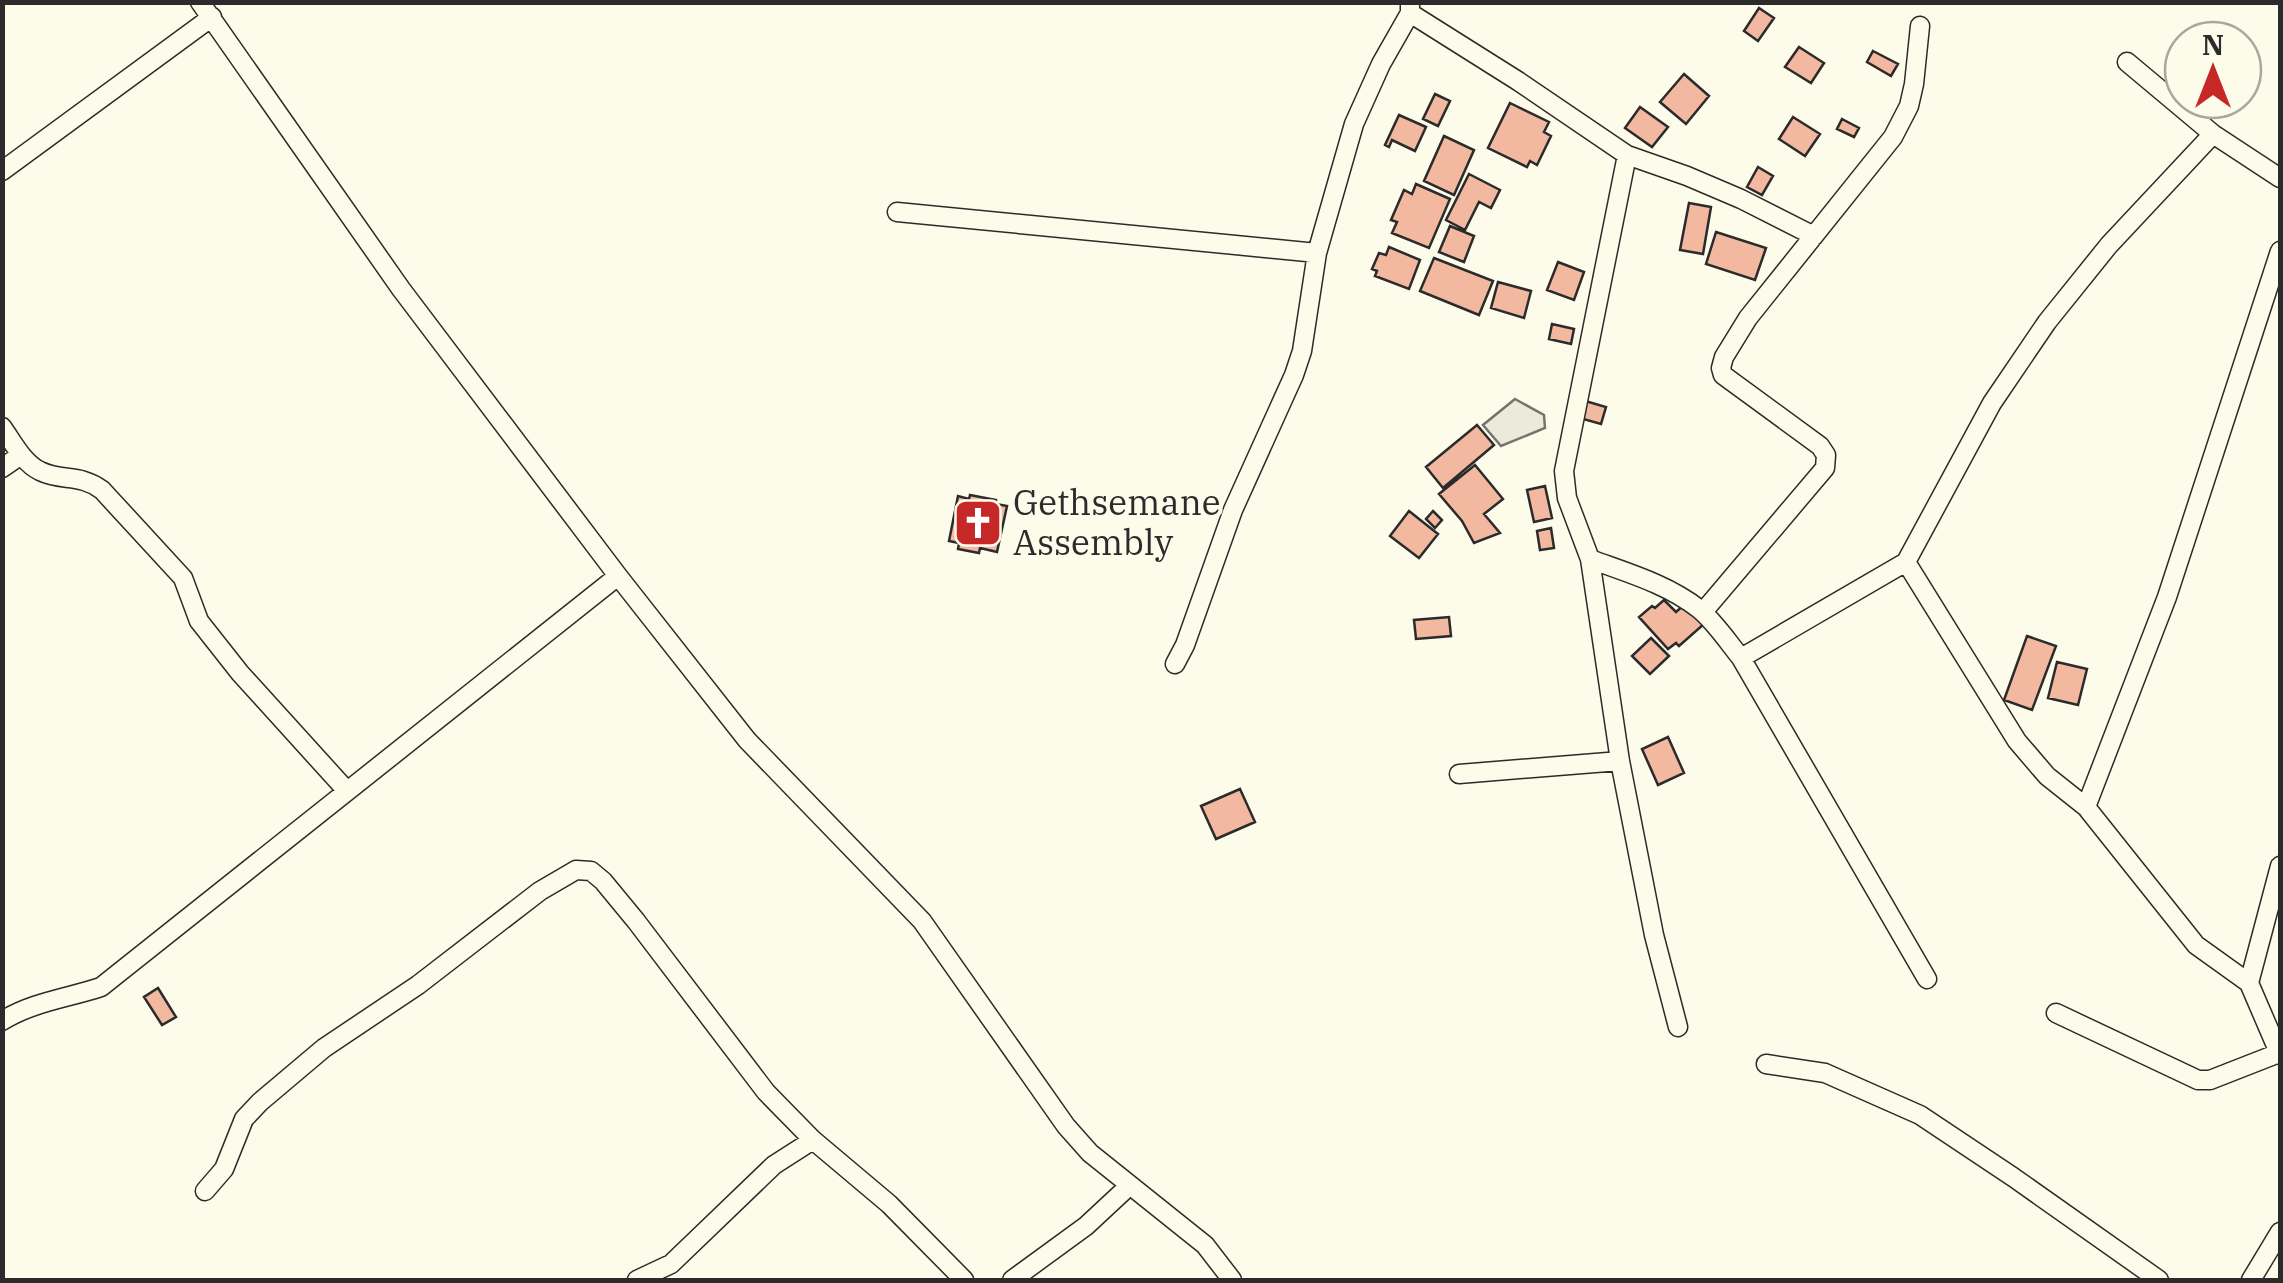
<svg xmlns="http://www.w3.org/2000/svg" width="2283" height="1283" font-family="'IBM Plex Serif',serif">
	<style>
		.green { fill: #ecebdb; stroke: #74746e; stroke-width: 2.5 }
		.building { fill: #f2b8a0; stroke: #2b2b2b; stroke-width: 2.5 }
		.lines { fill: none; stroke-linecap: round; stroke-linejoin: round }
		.minor-casing { stroke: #2b2b2b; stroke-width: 21 }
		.minor { stroke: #fdfbea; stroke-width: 18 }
		.labels { text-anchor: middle; stroke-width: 8; stroke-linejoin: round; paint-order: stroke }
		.poi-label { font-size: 35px; fill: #2b2b2b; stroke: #fdfbea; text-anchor: start }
	</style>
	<rect width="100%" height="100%" fill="#fdfbea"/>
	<!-- green -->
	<path class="green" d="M1515,399L1544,415L1545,428L1501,446L1483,425Z"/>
	<!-- building -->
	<path class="building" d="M1759,8L1774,18L1758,41L1744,31Z
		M1799,47L1824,63L1811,83L1785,67Z
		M1873,51L1898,64L1891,76L1867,62Z
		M1684,74L1709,96L1686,124L1660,102Z
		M1435,94L1450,101L1438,126L1423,119Z
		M1510,103L1549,122L1544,132L1551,136L1537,165L1530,161L1527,167L1488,148Z
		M1640,107L1668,127L1652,147L1625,128Z
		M1399,115L1426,127L1415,151L1392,140L1389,147L1385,145Z
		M1793,117L1820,134L1805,156L1779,139Z
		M1842,119L1859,128L1854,137L1837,129Z
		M1444,136L1474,150L1454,195L1424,181Z
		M1758,167L1773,176L1762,195L1747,187Z
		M1469,174L1500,190L1491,208L1479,202L1465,230L1446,220Z
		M1416,184L1450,199L1429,248L1392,233L1397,222L1391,220L1404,190L1412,194Z
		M1689,203L1711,207L1703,254L1680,250Z
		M1450,226L1474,236L1464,262L1439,252Z
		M1716,232L1766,248L1755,280L1706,264Z
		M1389,247L1420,260L1409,289L1375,276L1377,271L1372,269L1379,253L1386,255Z
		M1434,258L1493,281L1479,315L1420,291Z
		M1558,262L1584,272L1574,300L1547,290Z
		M1498,282L1531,291L1524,318L1491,308Z
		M1552,324L1574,329L1571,344L1549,339Z
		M1582,400L1606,407L1601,424L1576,417Z
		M1477,425L1494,445L1443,488L1426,467Z
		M1475,465L1503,499L1484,514L1500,533L1474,543L1462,521L1439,494Z
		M1545,486L1552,518L1534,522L1527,490Z
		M970,495L996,500V504L1007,506L997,552L980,548L979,553L958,549L959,543L949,541L958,496L969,499Z
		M1409,511L1438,534L1419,558L1390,536Z
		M1433,511L1442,520L1435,528L1426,519Z
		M1551,528L1554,548L1540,550L1537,531Z
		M1664,600L1676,612L1685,604L1704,624L1679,646L1676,643L1668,649L1639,617L1652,606L1655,608Z
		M1449,617L1451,636L1416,639L1414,620Z
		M2027,636L2056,646L2032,710L2004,700Z
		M1651,638L1669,656L1650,674L1632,656Z
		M2057,662L2087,669L2078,705L2048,698Z
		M1668,737L1684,773L1658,785L1642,749Z
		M1240,789L1255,822L1216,839L1201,806Z
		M158,988L176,1017L162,1025L144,997Z"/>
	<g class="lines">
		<!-- minor casing -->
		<g class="minor-casing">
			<path id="minor" d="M200,2L401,289L618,576L747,740L922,921L1066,1126L1090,1153L1205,1245L1232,1280
				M1410,13L1518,81L1627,155L1687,176L1741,199L1814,236
				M2127,62L2213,134L2280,178
				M1627,155L1564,471L1567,498L1590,559L1620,761L1654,935L1678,1027
				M2,171L212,17
				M897,212L1317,253
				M2,427C13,442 23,463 40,471C62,482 79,473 102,490L183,578L199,621L240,673L347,791
				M2,468L21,455
				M1590,559C1628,573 1667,584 1699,609C1715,622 1728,642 1741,658L1927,979
				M1906,562L2017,741L2047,776L2086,807L2196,945L2249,983
				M1703,612L1825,468L1826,455L1820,446L1723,375L1721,368L1724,357L1748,318L1893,137L1909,106L1914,84L1920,26
				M1741,658L1906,562L1992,403L2047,322L2109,245L2213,134
				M1175,664L1185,645L1233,510L1294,375L1302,351L1317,253L1354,124L1381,64L1410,13V2
				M1459,774L1620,761
				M2086,807L2167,597L2280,251
				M2280,866L2249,983L2280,1055
				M2056,1013L2198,1080H2210L2279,1053
				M2,1021C32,1002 68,998 101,987L618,576
				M1766,1064L1825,1073L1920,1115L2013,1177L2159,1280
				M205,1191L224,1169L244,1119L260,1102L324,1048L418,985L540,891L576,870L591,871L603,881L636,921L766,1092L813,1140L889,1204L964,1280
				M637,1280L671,1264L774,1165L813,1140
				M1012,1280L1086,1226L1129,1186
				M2251,1280L2280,1232"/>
		</g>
		<!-- minor -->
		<use href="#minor" class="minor"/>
	</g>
	<!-- icons -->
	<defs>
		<g id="church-square" transform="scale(2.5)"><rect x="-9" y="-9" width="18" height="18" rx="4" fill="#c62828" stroke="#fdfbea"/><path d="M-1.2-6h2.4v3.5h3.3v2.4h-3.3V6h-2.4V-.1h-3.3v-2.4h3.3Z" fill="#fff"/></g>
	</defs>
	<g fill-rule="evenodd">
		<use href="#church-square" x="978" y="523"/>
	</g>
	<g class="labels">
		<!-- poi labels -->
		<g class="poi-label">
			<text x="1013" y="515">Gethsemane<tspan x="1013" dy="40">Assembly</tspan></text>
		</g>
	</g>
	<!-- border -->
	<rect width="2283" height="1283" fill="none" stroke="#2b2b2b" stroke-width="10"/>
	<!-- north arrow -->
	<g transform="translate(2213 70)"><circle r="48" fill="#fdfbea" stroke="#a9a89e" stroke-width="2.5"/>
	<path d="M0-8L18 38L0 25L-18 38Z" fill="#c62828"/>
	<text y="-15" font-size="28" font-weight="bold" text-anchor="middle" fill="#2b2b2b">N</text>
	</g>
</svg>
